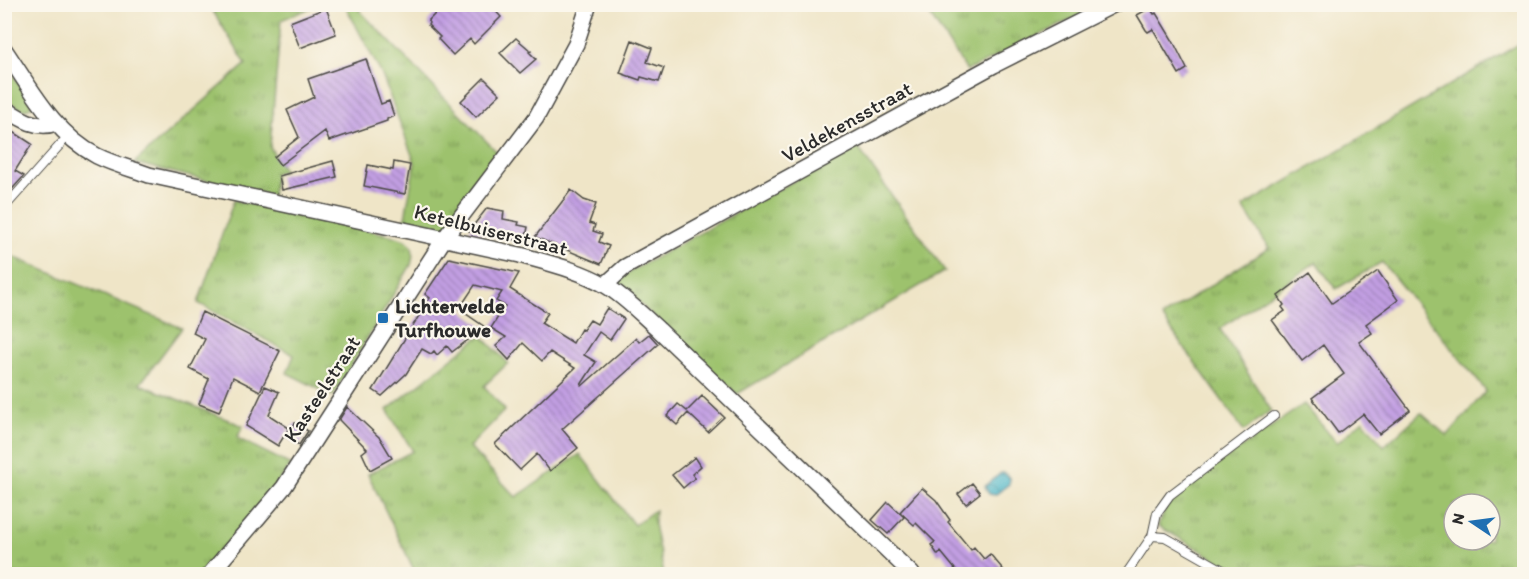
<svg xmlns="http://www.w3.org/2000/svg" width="1529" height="579" font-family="Itim,sans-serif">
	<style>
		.grass { fill: url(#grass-tufts); stroke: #64764c; stroke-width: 1.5; fill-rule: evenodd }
		.water { fill: url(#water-waves); stroke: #3a7079; stroke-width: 1.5 }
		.building { fill: url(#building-back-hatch) }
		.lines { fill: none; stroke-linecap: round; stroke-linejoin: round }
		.lane-casing { stroke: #484742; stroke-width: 10 }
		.street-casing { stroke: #484742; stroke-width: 18 }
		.lane { stroke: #fff; stroke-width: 8 }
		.street { stroke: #fff; stroke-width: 15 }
		.poi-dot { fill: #1f6fb2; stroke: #fbf7ec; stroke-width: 2 }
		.labels { text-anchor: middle; stroke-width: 4.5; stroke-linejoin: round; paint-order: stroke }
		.street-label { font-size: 21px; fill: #2b2b2b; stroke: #fbf7ec }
		.poi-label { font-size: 21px; font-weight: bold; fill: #2b2b2b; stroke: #fbf7ec; text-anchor: start }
	</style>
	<defs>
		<pattern id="grass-tufts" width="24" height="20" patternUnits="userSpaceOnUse" patternTransform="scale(1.5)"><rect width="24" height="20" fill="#9dc26d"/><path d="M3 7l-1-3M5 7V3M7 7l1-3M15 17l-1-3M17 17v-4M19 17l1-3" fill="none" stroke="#809e5a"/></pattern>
		<pattern id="water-waves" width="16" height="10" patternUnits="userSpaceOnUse" patternTransform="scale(1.5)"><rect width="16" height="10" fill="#4ab5c7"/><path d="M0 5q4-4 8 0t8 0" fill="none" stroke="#3e93a2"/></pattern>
		<pattern id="building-back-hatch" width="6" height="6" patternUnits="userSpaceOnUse" patternTransform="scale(1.5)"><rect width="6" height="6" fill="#c29fe3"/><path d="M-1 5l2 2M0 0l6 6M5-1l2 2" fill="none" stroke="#9e82b8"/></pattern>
	</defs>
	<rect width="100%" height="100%" fill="#fbf7ec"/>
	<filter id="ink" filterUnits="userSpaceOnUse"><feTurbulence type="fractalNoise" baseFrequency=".0167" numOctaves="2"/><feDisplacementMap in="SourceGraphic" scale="12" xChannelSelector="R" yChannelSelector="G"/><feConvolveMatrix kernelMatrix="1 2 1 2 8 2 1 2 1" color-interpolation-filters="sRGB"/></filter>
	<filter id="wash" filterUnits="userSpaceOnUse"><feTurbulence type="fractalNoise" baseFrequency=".008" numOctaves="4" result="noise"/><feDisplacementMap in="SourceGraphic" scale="24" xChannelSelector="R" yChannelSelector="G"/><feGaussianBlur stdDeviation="1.35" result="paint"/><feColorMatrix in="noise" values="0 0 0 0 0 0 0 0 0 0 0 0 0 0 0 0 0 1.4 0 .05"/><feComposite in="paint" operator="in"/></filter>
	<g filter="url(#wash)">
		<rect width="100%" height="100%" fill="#efe5c7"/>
		<!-- grass -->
		<path class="grass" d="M209,5H318L281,20L270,147L284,171L275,173L272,196L134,163L246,64Z
			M345,5H363L359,10L500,155L442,233L404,223L415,163L382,75Z
			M923,5H1101L967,71Z
			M1524,41V574H1242L1158,526L1167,505L1183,488L1304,404L1337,443L1363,420L1384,446L1421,413L1447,436L1486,391L1382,262L1336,289L1316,262L1220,329L1271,410L1244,431L1162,317L1269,248L1243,207ZM1454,504H1490V540H1454Z
			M4,62L30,100L32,106L24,110L5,100Z
			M857,146L945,271L737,394L619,284L626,274Z
			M234,200L390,235C409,240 417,243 411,265L333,396L287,373L294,355L198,303Z
			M4,253L182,328L140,384L243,426L237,438L291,465L274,488L201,574H5Z
			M481,335L508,363L484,386L505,410L469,447L516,497L580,454L634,525L655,510L654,524L664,574H416L368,474L413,451L387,410Z"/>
		<!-- water -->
		<path class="water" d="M1001,473H1005L1010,479L1009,484L995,495L989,494L985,486Z"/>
		<g id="blocks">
			<!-- building -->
			<path class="building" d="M445,4H489L501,17L474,44L470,39L453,55L438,39L440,37L428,25L429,23L428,21Z
				M326,8L336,34L300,48L290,22Z
				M1150,8L1154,14L1156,13L1173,41L1187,69L1179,74L1153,29L1148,32L1146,30L1137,15Z
				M516,38L531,51L529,52L536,59L520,73L500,53Z
				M632,40L652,48L647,62L664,68L659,82L641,77L640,80L620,73Z
				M366,59L381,104L389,101L394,116L387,119V121L329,141L325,131L280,165L274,157L299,137L287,110L314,97L308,79Z
				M484,78L500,94L476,117L461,101Z
				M12,131L32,144L15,171L24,176L4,198V158L9,151L4,148V133L9,136Z
				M333,161L337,177L282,190L279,176Z
				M394,162L410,165L405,194L364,186L368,165L393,170Z
				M571,190L584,200L596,204L589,223L595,225L593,231L602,234L599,242L609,246L601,264L535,237Z
				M487,208L504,211L503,219L519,222L518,225L528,227L525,242L469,231Z
				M449,258L519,273L510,289L548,313L541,323L573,343L581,329L583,330L590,320L597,324L607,308L624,319L610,340L599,332L584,355L596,362L581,385L582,386L636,338L639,342L649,334L658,344L562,429L578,448L550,471L537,454L520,470L495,444L575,368L550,352L542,361L523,343L509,360L496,346L506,337L491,328L505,306L496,301L502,292L475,285L459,309L485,327L452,352L447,346L437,355L434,351L431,354L422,349L406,374L382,396L373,390L430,298L425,294Z
				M1378,271L1398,300L1366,324L1372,333L1359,342L1410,410L1379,434L1363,414L1338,433L1312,398L1344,374L1323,345L1302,361L1272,320L1285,311L1282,307L1284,305L1278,296L1310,272L1332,303Z
				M202,312L280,351L260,391L233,377L219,412L199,404L209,379L190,369L205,339L193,333Z
				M265,386L279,392L269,415L289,428L278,446L246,426Z
				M702,396L724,417L708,432L688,413L677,425L667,416L678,404L687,411Z
				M347,407L380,438L392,458L370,470L362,453L367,449L339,420Z
				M295,423L308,431L299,445L286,437Z
				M695,457L701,466L692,474L695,478L683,488L672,475Z
				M972,483L980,493L966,504L958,494Z
				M922,488L936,500L950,520L948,522L971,550L974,547L984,559L990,554L1007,574H959L941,552L938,555L931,545L935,542L916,523L914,525L900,512Z
				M888,502L904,517L888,534L872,520Z"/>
		</g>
	</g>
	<g filter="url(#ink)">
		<use href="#blocks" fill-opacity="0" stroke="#484742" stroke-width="1.5"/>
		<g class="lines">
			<!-- lane casing -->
			<g class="lane-casing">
				<path id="lane" d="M4,208L68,136
					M1152,536L1165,537L1230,574
					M1126,574L1152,536L1157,513L1170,495L1274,416"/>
			</g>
			<!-- street casing -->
			<g class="street-casing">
				<path id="street" d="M4,49C30,87 54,134 97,156C113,164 132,169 149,175L520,255C548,263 579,270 605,285C625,297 642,315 659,330L912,574
					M4,108C21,119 37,130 56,123
					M605,285L625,267L994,65L1115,4
					M210,574L284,487L444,239L536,118L576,44L589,4"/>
			</g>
			<!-- lane -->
			<use href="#lane" class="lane"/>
			<!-- street -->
			<use href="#street" class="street"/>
		</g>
	</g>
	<!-- markers -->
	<rect class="poi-dot" x="377" y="312" width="12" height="12" rx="3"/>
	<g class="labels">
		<!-- street labels -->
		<g class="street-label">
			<text transform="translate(847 122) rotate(-29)" y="7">Veldekensstraat</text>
			<text transform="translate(491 230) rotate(14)" y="7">Ketelbuiserstraat</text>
			<text transform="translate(322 389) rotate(-57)" y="7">Kasteelstraat</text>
		</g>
		<!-- poi labels -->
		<g class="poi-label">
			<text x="395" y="313">Lichtervelde<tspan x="395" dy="24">Turfhouwe</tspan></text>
		</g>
	</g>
	<!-- margin -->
	<rect width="1529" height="579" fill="none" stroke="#fbf7ec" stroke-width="24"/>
	<!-- north arrow -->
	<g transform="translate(1472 522) rotate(283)"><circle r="28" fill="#fbf7ec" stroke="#a8a59f" stroke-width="1.5"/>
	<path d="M0-4.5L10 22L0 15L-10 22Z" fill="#1f6fb2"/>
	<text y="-9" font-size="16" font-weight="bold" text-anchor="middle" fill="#2b2b2b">N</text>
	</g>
</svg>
